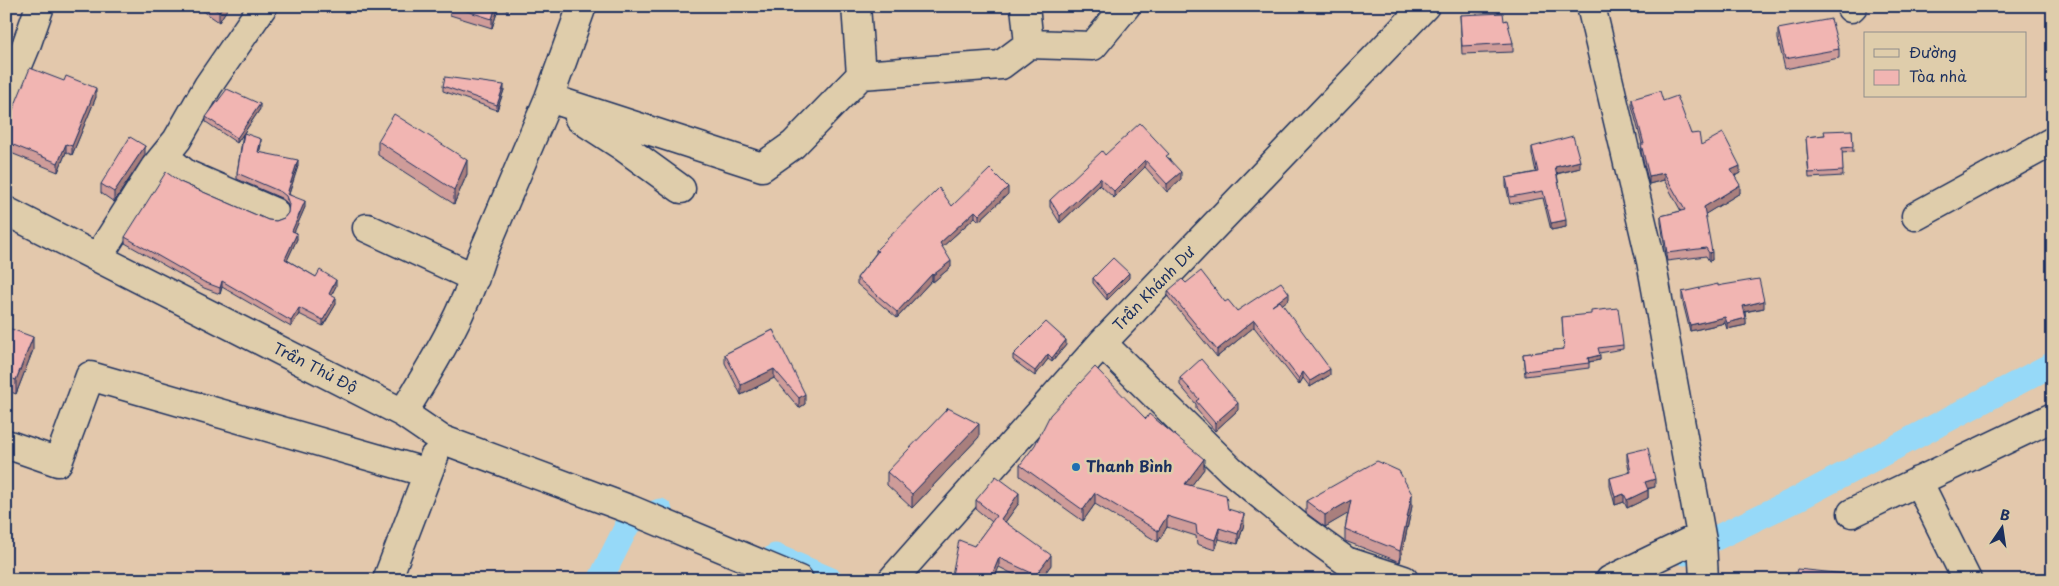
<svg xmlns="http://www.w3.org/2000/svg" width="2059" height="586" font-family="'Playpen Sans',sans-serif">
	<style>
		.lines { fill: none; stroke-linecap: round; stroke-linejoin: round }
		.canal { stroke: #96d9f8; stroke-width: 25 }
		.minor-casing { stroke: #1b2f5e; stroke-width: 31 }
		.minor { stroke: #dfcdab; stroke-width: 28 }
		.wall { fill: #cf9c99; stroke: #1b2f5e }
		.shaded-wall { fill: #a97f7d; stroke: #1b2f5e }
		.building { fill: #f1b5b2; stroke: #1b2f5e }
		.poi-dot { fill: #1f6fb2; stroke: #dfcdab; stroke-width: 2 }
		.labels { text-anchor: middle; stroke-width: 5; stroke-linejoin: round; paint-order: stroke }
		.street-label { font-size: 15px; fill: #1b2f5e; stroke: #dfcdab }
		.poi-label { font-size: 15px; font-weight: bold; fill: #1b2f5e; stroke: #dfcdab; text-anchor: start }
	</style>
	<rect width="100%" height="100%" fill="#e3c8ac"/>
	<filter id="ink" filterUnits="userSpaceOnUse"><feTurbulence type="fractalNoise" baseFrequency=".02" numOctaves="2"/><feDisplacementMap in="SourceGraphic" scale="10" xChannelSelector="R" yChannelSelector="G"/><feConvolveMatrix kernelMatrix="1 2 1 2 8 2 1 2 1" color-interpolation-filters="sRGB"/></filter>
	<g filter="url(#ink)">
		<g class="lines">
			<!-- canal -->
			<path class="canal" d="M1685,553L1801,497L2053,364
				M775,556L831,580
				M600,580L629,522L660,511"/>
			<!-- minor casing -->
			<g class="minor-casing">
				<path id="minor" d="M856,6L861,75L1001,65L1029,44L1025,6
					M1591,6L1651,261L1702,541L1704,580
					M1851,8L1853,6
					M1029,44L1093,46L1126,6
					M6,94L26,46L40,6
					M549,98L762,167L793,145L861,75
					M579,118L622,146L681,189
					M164,156L186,174L274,212
					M6,211L403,413L441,439L629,509L799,580
					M1916,216L2053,141
					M367,228L475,278
					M98,257L155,167L177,140L208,86L263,6
					M1102,343L1231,470L1299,527L1346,561L1404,580
					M403,413C433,364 464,314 481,258L549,98L582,6
					M6,444L58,462L90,376L428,473
					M1918,481L1967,580
					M1852,513L2053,417
					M387,580L434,457
					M892,580L1102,343L1425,6
					M1610,580L1701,536"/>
			</g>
			<!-- minor -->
			<use href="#minor" class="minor"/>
		</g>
		<!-- wall -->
		<path class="wall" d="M196,6H229L219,22Z
			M450,6H509L508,10L499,7L492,28L450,15Z
			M1460,15L1504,21L1513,43V52L1462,54Z
			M1778,29L1839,49V58L1785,69L1778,39Z
			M443,86L504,90L497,110L443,91Z
			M96,97L72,155L66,152L58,172L6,151V127Z
			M1632,99L1663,101L1701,145L1740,173L1735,176L1740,193L1705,214L1712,260L1709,261L1706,256L1667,261L1661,223V216L1681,211L1664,180L1649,184L1641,152L1642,144L1632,106Z
			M260,109L244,133L261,145L259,152L298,166L289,194L305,207L294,232L297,239L287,260L316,277L336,286L331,295L336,304L323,326L299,314L291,327L222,287L220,294L204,288L125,243V237L180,182L268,220L276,221L284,218L288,213L289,208L286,202L281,198L237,179V173L243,134L237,143L206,122V117Z
			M1852,130L1853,152L1842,153L1843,176L1809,178L1806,137L1825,135Z
			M378,141L467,174L454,204L378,155Z
			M1532,147L1580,168L1557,174L1566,227L1551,230L1543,198L1510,204L1506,185V178L1536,172L1532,154Z
			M145,155L114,202L101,193V184Z
			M1105,155L1169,158L1181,179L1167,192L1145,167L1114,198L1100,185L1060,223L1050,207V200Z
			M1008,194L979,221L975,217L942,247L951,267L933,282L932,280L897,318L857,284V278L876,253V250L952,206Z
			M1093,278H1129L1107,300L1093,283Z
			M1186,283L1225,302L1237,311L1289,299L1282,304L1330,375L1310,387L1303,378L1299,385L1254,327L1217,357L1168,297V291Z
			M1718,286L1764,308L1745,312L1746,325L1727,329L1725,323L1690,331L1682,299V292Z
			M1562,317L1623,345V349L1599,353L1600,360L1589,362V368L1525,376L1523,354L1564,349Z
			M6,327L33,350L16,394L6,390Z
			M773,330L805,404L799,408L774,378L741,395L725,363V354Z
			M1066,345L1052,362L1048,359L1035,376L1013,360V355Z
			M1180,378L1238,410L1215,431L1196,409V404L1180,385Z
			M1146,419L1204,469L1191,486L1228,509L1244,524L1238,544L1219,539L1215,550L1197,544L1196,536L1167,527L1158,542L1095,504L1083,521L1020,476V465Z
			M979,437L912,508L887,485V472Z
			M1627,453L1655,487L1648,489V498L1627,508L1624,502L1615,505L1610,486V478L1630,473L1627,461Z
			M976,500L1019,503L1005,522L1051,565L1040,580H1025L999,567L974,546L992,522L976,509Z
			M1306,501L1412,506L1400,562L1345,541V529L1348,513L1325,527L1306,513Z"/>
		<!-- shaded-wall -->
		<path class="shaded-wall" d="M223,6H229L219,22V12Z
			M496,6H499L492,28V19Z
			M504,85V90L497,110V105Z
			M96,88V97L72,155V146Z
			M260,104V109L237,143V138Z
			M261,139V145L258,158V152Z
			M66,144V152L58,172V163Z
			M145,146V155L114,202V192Z
			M298,160V166L287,200V194Z
			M467,160V174L454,204V190Z
			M1145,160V167L1114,198V191Z
			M1580,161V168L1555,174V167Z
			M1740,166V173L1731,178V170Z
			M1181,172V179L1167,192V184Z
			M1664,173V180L1649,184V176Z
			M1100,178V185L1060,223V216Z
			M1740,185V193L1704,215V207Z
			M1008,187V194L979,221V215Z
			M305,201V207L292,237V231Z
			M975,211V217L940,249V243Z
			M1566,220V227L1551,230V223Z
			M297,233V239L285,265V259Z
			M1712,252V260L1709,261V253Z
			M951,261V267L933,282V275Z
			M1129,273V278L1107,300V295Z
			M932,274V280L897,318V312Z
			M336,280V286L329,300V294Z
			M222,281V287L220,294V288Z
			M1289,293V299L1272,313V306Z
			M336,298V304L323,326V320Z
			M1764,301V308L1743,312V306Z
			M299,308V314L291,327V321Z
			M1725,317V323L1690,331V325Z
			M1746,318V325L1727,329V323Z
			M1254,320V327L1217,357V350Z
			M33,337V350L16,394V380Z
			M1066,340V345L1052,362V358Z
			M1048,354V359L1035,376V371Z
			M1600,355V360L1588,362V358Z
			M774,369V378L741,395V385Z
			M1330,369V375L1310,387V381Z
			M1303,372V378L1299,385V379Z
			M805,394V404L799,408V398Z
			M1238,403V410L1215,431V423Z
			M979,424V437L912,508V494Z
			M1204,459V469L1185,494V484Z
			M1655,479V487L1645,489V482Z
			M1648,490V498L1627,508V500Z
			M1019,493V503L1001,528V519Z
			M1095,493V504L1083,521V510Z
			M1412,494V506L1400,562V551Z
			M1624,494V502L1615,505V497Z
			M1351,500V512L1325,527V515Z
			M1244,514V524L1238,544V534Z
			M1167,516V527L1158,542V531Z
			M1219,528V539L1215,550V540Z
			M1051,555V565L1040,580H1036V575Z
			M999,558V567L994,580H990Z"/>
		<!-- building -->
		<path class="building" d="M210,6H223L219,12Z
			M451,6H496L492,19Z
			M1503,13L1504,21L1507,20L1513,43L1462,46L1460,15Z
			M1831,19L1839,49L1785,59L1778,29Z
			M30,68L64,81L66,76L96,88L72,146L66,144L58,163L6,142V127Z
			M445,77L504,85L497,105L443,86Z
			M227,89L260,104L237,138L206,117Z
			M1660,91L1663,101L1677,96L1691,134L1699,133L1701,145L1723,133L1740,166L1731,170L1740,185L1704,207L1712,252L1709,253L1706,248L1667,253L1661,216L1685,210L1664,173L1649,176L1641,144H1644L1632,99Z
			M394,114L467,160L454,190L378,141Z
			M1140,123L1169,154L1166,156L1181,172L1167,184L1145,160L1114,191L1100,178L1060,216L1050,200L1102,151L1105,155Z
			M1852,130L1853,147L1842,148L1843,171L1809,173L1806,137L1825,135L1824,131Z
			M244,133L261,139L258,152L298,160L287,194L305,201L292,231L297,233L285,259L316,277L320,270L336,280L329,294L336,298L323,320L299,308L291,321L222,281L220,288L204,282L125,237L166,172L180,182L268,220L276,221L284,218L288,213L289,204L286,196L281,192L237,173Z
			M1573,136L1580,161L1555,167L1566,220L1551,223L1543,191L1510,197L1506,178L1538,172L1532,147Z
			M130,137L145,146L114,192L101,184Z
			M990,169L1008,187L979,215L975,211L940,243L951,261L933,275L932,274L897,312L857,278L878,251L876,250L939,188L952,206Z
			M1113,258L1129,273L1107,295L1093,278Z
			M1201,271L1225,302L1228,300L1237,311L1281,282L1289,293L1272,306L1280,301L1330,369L1310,381L1303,372L1299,379L1254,320L1217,350L1168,291L1182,279L1186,283Z
			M1759,279L1764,301L1743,306L1746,318L1727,323L1725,317L1690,325L1682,292L1718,284V286L1723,285Z
			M1618,308L1623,345L1598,348L1600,355L1588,358L1589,363L1525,371L1523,354L1564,349L1562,317L1591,314V311Z
			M1046,322L1066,340L1052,358L1048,354L1035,371L1013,355Z
			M6,327L33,337L16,380L6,377Z
			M773,330L805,394L799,398L774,369L741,385L725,354Z
			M1201,359L1238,403L1215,423L1196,401L1199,399L1180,378Z
			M1095,367L1146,419L1149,414L1204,459L1185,484L1226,495L1228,509L1244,514L1238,534L1219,528L1215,540L1197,534L1196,525L1167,516L1158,531L1095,493L1083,510L1020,465L1035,445L1050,415Z
			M948,408L979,424L912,494L887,472Z
			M1648,448L1655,479L1645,482L1648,490L1627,500L1624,494L1615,497L1610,478L1631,472L1627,453Z
			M1377,461L1399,471L1412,494L1400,551L1345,529L1351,500L1325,515L1306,501Z
			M996,476L1019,493L1001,519L1051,555L1036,575L999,558L990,580H951L959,540L974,546L996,516L976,500Z
			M1797,569L1875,577L1874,580H1794L1795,573H1796Z"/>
	</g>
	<!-- markers -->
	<circle class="poi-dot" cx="1076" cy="467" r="5"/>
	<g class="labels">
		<!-- street labels -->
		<g class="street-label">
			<text transform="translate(1154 289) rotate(-46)" y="5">Trần Khánh Dư</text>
			<text transform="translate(315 368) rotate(27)" y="5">Trần Thủ Độ</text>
		</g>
		<!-- poi labels -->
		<g class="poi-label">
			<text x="1086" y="472">Thanh Bình</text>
		</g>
	</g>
	<!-- margin -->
	<rect width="2059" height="586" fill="none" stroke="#dfcdab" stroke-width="25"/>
	<rect x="12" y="12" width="2034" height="561" fill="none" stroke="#1b2f5e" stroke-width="2" filter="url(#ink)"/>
	<!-- legend -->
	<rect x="1864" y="32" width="162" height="65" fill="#dfcdab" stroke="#918e8c"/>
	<rect x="1874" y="49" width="25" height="8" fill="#dfcdab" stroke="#918e8c"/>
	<text x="1909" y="58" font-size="15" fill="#1b2f5e">Đường</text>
	<rect x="1874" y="70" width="25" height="15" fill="#f1b5b2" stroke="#918e8c"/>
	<text x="1909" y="82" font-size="15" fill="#1b2f5e">Tòa nhà</text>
	<!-- north arrow -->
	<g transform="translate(2002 528) rotate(13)" stroke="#dfcdab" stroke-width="4" paint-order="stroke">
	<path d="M0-4L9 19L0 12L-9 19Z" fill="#1b2f5e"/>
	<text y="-8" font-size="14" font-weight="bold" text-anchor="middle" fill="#1b2f5e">B</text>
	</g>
</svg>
